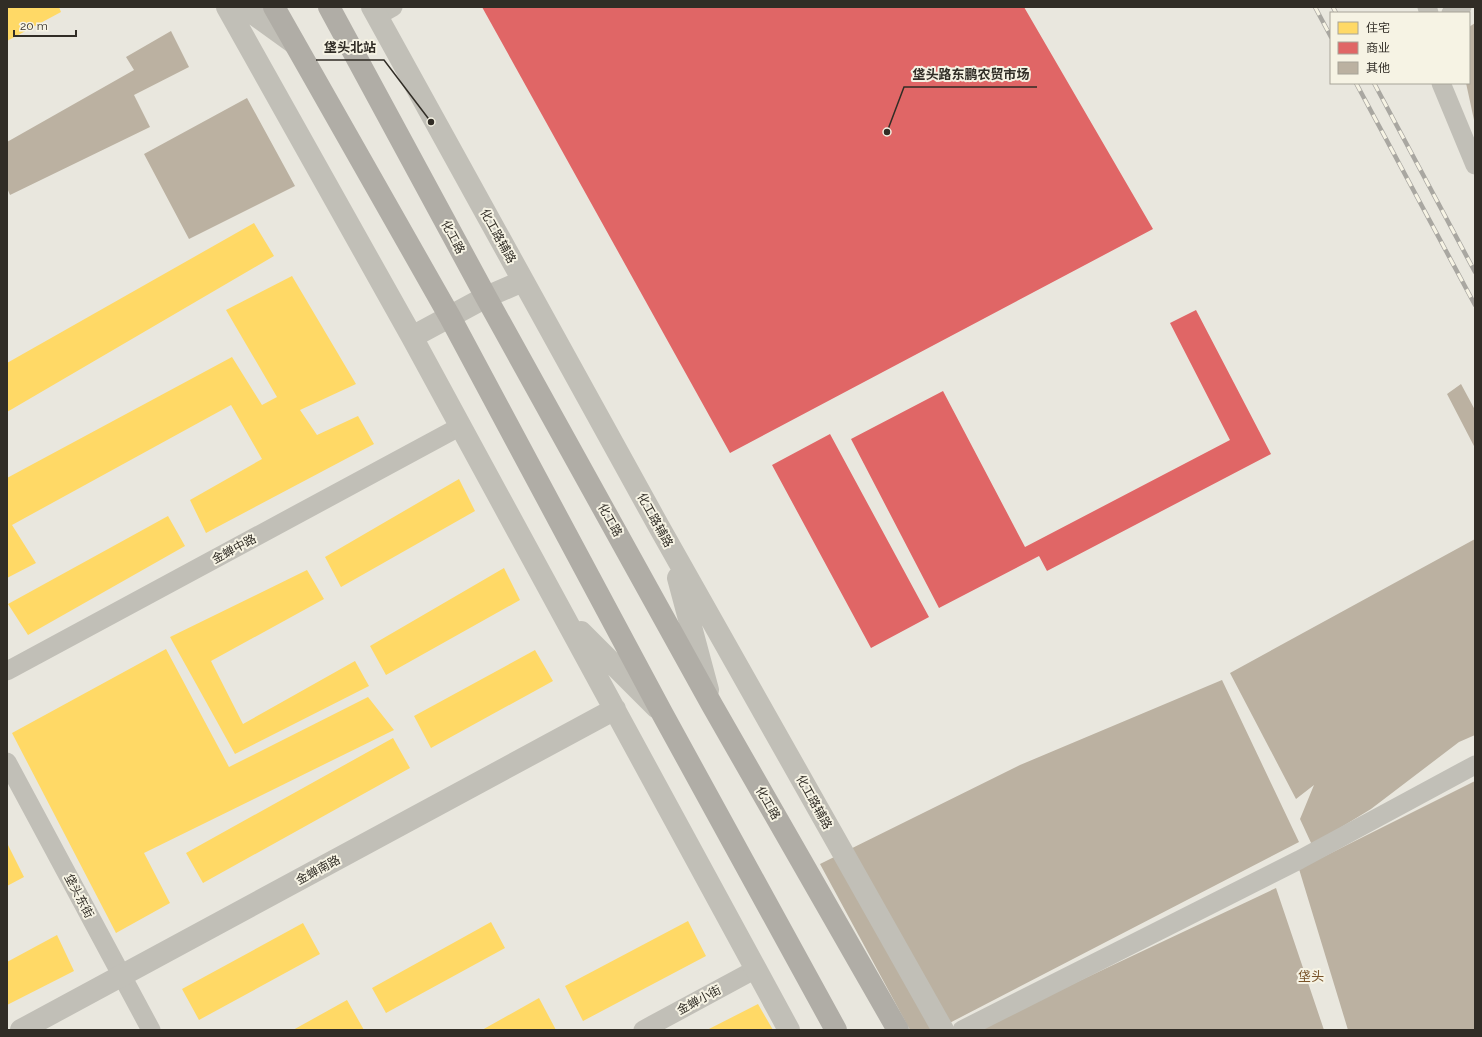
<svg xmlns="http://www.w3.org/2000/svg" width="1482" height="1037" font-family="Raleway,'Noto Sans SC',sans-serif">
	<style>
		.homes { fill: #ffd966 }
		.shops { fill: #e06666 }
		.building { fill: #bbb1a1 }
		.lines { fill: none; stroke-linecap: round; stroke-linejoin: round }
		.minor { stroke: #c1bfb7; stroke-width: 19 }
		.tertiary { stroke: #c1bfb7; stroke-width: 22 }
		.primary { stroke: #b0ada6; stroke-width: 22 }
		.rail-casing { stroke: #a9a7a1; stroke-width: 4.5 }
		.rail { stroke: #f6f3e4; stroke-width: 3; stroke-dasharray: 9; stroke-linecap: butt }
		.labels { text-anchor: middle; stroke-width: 4; stroke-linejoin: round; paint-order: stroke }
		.street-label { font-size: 12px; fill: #312d26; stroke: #f6f3e4 }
		.neighbourhood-label { font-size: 13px; fill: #785228; stroke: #f6f3e4 }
		.leader { fill: none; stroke: #312d26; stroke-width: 1.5 }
		.callout-dot { fill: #312d26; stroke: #f6f3e4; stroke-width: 1.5 }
		.callout-label { font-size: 13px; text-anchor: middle; font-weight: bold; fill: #312d26; stroke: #f6f3e4; stroke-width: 4; stroke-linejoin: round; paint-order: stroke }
	</style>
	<rect width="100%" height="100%" fill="#e9e7de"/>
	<!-- homes -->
	<path class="homes" d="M7,7H59L61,12L7,41Z
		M254,223L274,256L7,412V363Z
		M292,276L356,384L300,410L317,435L358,416L374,444L206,533L190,500L262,459L231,405L12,525L36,563L7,578V478L232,357L262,405L277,397L226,310Z
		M459,479L475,511L341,587L325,557Z
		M168,516L185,546L28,635L8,604Z
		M504,568L520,600L386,675L370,646Z
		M307,570L324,599L211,661L243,724L355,661L369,686L235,754L170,637Z
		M166,649L229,767L368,697L394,730L144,853L170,903L116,933L12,733Z
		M535,650L553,681L431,748L414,716Z
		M393,738L410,768L203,883L186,853Z
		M7,843L24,877L7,886Z
		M688,921L706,956L583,1021L565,986Z
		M491,922L505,948L386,1013L372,988Z
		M303,923L320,954L199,1020L182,989Z
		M57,935L74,971L7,1005V962Z
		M539,998L556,1030H482Z
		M347,1000L364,1030H293Z
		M758,1004L773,1030H707Z"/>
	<!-- shops -->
	<path class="shops" d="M482,7H1024L1153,229L730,453Z
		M1196,310L1271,454L1047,571L1039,556L939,608L851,439L943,391L1025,547L1230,440L1170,323Z
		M830,434L929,617L871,648L772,465Z"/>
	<!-- building -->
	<path class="building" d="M1475,23V120H1474L1466,83H1469V27Z
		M171,31L189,67L134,95L150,127L10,195L7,188V142L134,70L126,57Z
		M247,98L295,186L189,239L144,154Z
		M1461,384L1475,410V448L1447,394Z
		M1475,539V735L1459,742L1371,809L1312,845L1300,819L1314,785L1296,799L1230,673Z
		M1222,680L1299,842L936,1030H910L820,864L1020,765Z
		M1475,781V1030H1348L1299,869Z
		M1276,888L1324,1030H975Z"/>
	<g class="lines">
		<!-- minor -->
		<path class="minor" d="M1427,7L1429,13
			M1451,13L1462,7
			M377,16L393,7
			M1441,83L1475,165
			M7,671L461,426
			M7,762L151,1030
			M643,1030L756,969
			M962,1030L1299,860L1475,765"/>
		<!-- tertiary -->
		<path class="tertiary" d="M227,7L412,337L789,1030
			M244,7L294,43
			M372,7L658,525L943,1030
			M412,337L486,297L523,281
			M678,578L708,690
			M581,632L656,707
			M21,1030L615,709"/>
		<!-- primary -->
		<path class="primary" d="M274,7L450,317L662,713L836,1030
			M329,7L486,297L712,705L898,1030"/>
		<!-- rail casing -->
		<g class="rail-casing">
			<path id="rail" d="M1315,7L1331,37
				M1333,7L1336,13
				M1356,83L1475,305
				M1374,83L1475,272"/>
		</g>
		<!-- rail -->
		<use href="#rail" class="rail"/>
	</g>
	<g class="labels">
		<!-- street labels -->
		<g class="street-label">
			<text transform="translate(498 236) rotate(61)" y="4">化工路辅路</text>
			<text transform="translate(453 237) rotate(62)" y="4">化工路</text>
			<text transform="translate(610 520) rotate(61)" y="4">化工路</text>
			<text transform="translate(655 520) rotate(61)" y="4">化工路辅路</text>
			<text transform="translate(234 549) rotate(-28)" y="4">金蝉中路</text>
			<text transform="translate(814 802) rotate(61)" y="4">化工路辅路</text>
			<text transform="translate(768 803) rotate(60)" y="4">化工路</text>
			<text transform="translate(318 870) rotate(-28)" y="4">金蝉南路</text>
			<text transform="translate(79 896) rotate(62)" y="4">垡头东街</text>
			<text transform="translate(699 1000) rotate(-28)" y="4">金蝉小街</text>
		</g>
		<!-- neighbourhood labels -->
		<g class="neighbourhood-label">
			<text x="1311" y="981">垡头</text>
		</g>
	</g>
	<!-- callouts -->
	<path class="leader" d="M431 122L384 60H316M887 132L904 87H1037"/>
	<g class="callout-dot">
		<circle cx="431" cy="122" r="4"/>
		<circle cx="887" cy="132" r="4"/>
	</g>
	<g class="callout-label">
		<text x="350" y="52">垡头北站</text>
		<text x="971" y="79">垡头路东鹏农贸市场</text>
	</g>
	<!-- border -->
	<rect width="1482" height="1037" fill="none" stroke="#312d26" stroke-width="16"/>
	<!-- legend -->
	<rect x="1330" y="12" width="140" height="72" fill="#f6f3e4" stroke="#a7a498"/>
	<rect x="1338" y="22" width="20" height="12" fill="#ffd966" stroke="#a7a498"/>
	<text x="1366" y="32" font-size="12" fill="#312d26">住宅</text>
	<rect x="1338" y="42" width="20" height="12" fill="#e06666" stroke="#a7a498"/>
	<text x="1366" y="52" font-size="12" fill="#312d26">商业</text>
	<rect x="1338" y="62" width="20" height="12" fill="#bbb1a1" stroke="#a7a498"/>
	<text x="1366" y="72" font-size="12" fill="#312d26">其他</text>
	<!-- scale -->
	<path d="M14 30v6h62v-6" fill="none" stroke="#312d26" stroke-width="2"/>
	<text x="20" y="30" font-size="12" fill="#312d26" stroke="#f6f3e4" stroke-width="3" paint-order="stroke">20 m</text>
</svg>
